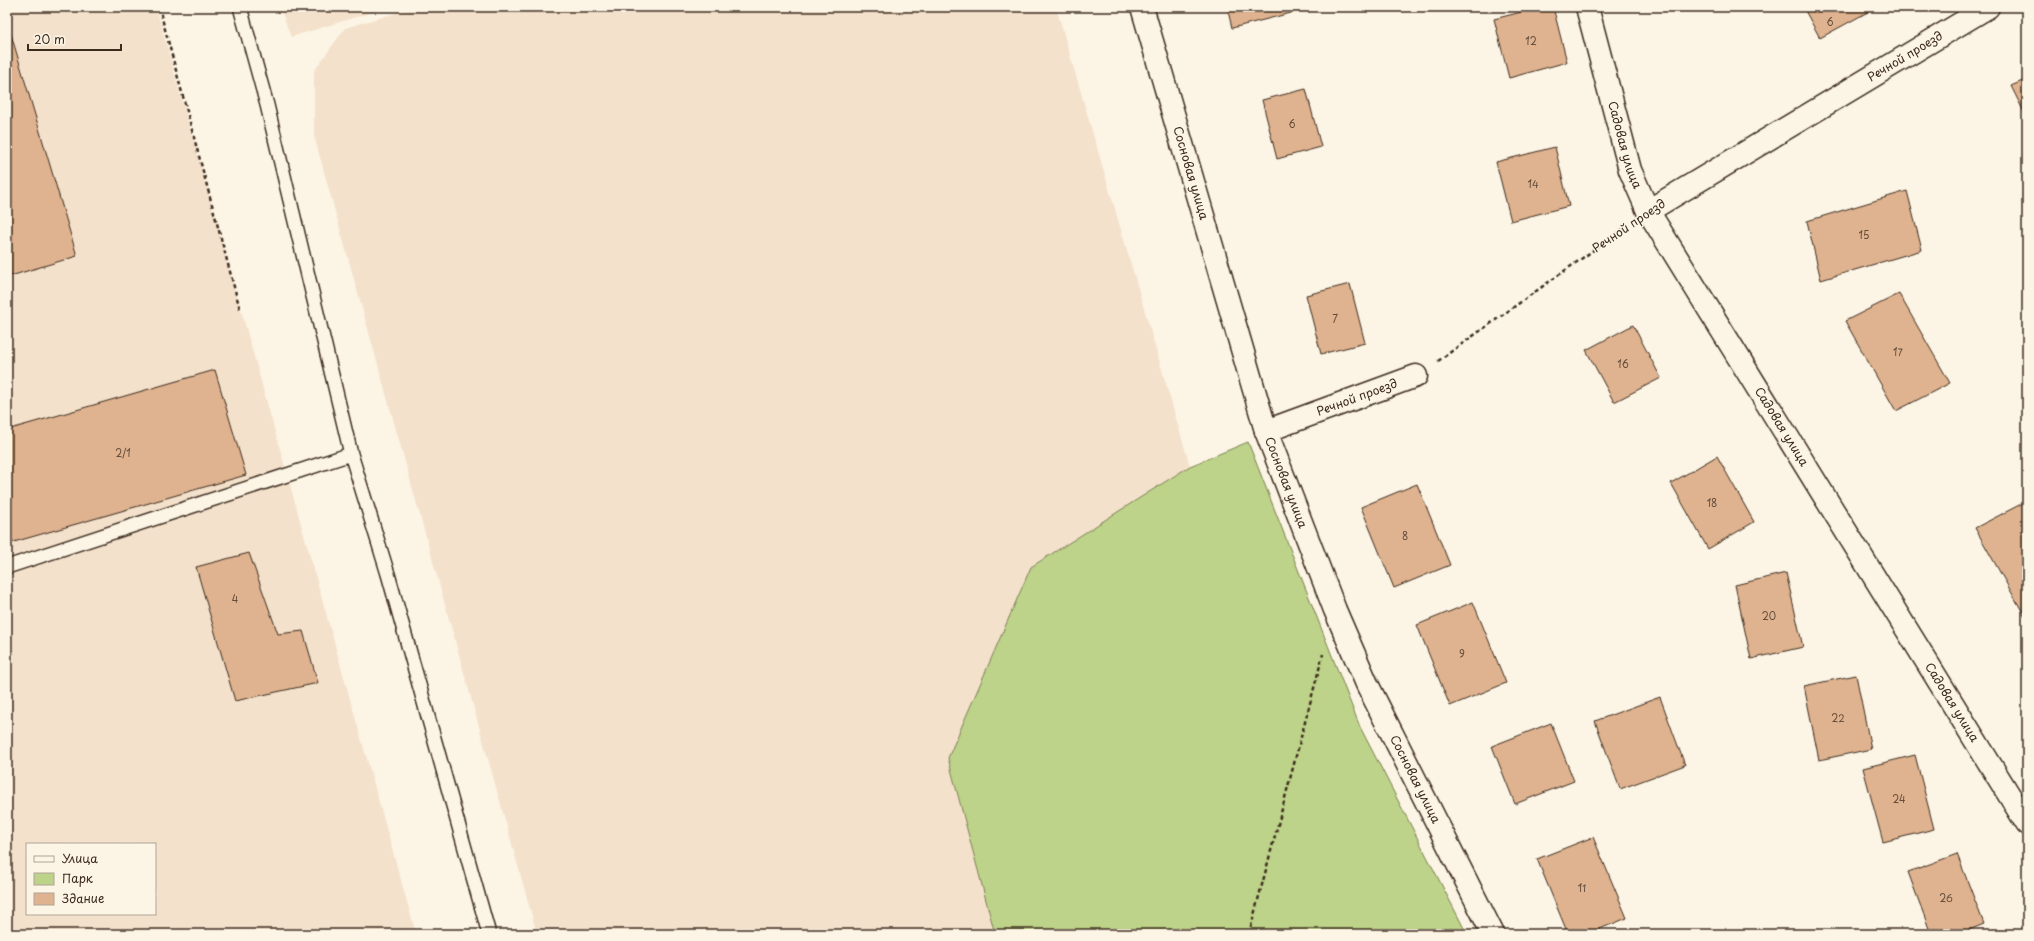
<svg xmlns="http://www.w3.org/2000/svg" width="2034" height="941" font-family="'Playpen Sans',sans-serif">
	<style>
		.built { fill: #f3e1cb; fill-rule: evenodd }
		.green { fill: #bdd389; stroke: #7c7e54 }
		.building { fill: #dfb38f; stroke: #3b2a1e }
		.lines { fill: none; stroke-linecap: round; stroke-linejoin: round }
		.lane-casing { stroke: #3b2a1e; stroke-width: 16 }
		.street-casing { stroke: #3b2a1e; stroke-width: 25 }
		.path { stroke: #3b2a1e; stroke-width: 2.5; stroke-dasharray: 4 3; stroke-linecap: butt }
		.lane { stroke: #fcf5e5; stroke-width: 13 }
		.street { stroke: #fcf5e5; stroke-width: 22 }
		.labels { text-anchor: middle; stroke-width: 3; stroke-linejoin: round; paint-order: stroke }
		.number-label { font-size: 10px; fill: #644c3a }
		.street-label { font-size: 12px; fill: #3b2a1e; stroke: #fcf5e5 }
	</style>
	<rect width="100%" height="100%" fill="#fcf5e5"/>
	<filter id="ink" filterUnits="userSpaceOnUse"><feTurbulence type="fractalNoise" baseFrequency=".025" numOctaves="2"/><feDisplacementMap in="SourceGraphic" scale="8" xChannelSelector="R" yChannelSelector="G"/><feConvolveMatrix kernelMatrix="1 2 1 2 8 2 1 2 1" color-interpolation-filters="sRGB"/></filter>
	<g filter="url(#ink)">
		<!-- built -->
		<path class="built" d="M7,7H156L416,934H7ZM27,844H155V914H27Z
			M280,7H389L291,37Z
			M416,7H1056L1190,466L1031,567L948,758L995,934H537L314,136V71L345,28Z"/>
		<!-- green -->
		<path class="green" d="M1248,442L1360,727L1467,934H995L948,758L1031,567L1190,466Z"/>
		<!-- building -->
		<path class="building" d="M1227,7H1289L1291,13L1232,28Z
			M1541,7H1553L1567,62L1509,78L1494,19Z
			M1803,7H1877L1820,38Z
			M7,21L77,256L7,277Z
			M2027,79V118L2011,86Z
			M1306,89L1321,147L1277,159L1262,100Z
			M1555,147L1569,206L1511,221L1496,162Z
			M1907,191L1922,250L1821,280L1807,221Z
			M1350,284L1365,343L1321,354L1306,295Z
			M1899,294L1950,383L1896,411L1845,321Z
			M1633,325L1661,378L1614,402L1586,350Z
			M215,370L246,475L7,544V430Z
			M1717,456L1754,522L1708,549L1671,483Z
			M1417,484L1450,565L1394,588L1361,507Z
			M2027,501V617L2026,618L1975,528Z
			M249,553L278,634L303,631L318,683L235,701L196,567Z
			M1786,573L1803,647L1751,659L1735,585Z
			M1473,602L1506,683L1450,706L1417,625Z
			M1856,675L1871,749L1819,760L1804,686Z
			M1660,697L1685,765L1620,789L1595,721Z
			M1551,723L1574,781L1515,804L1492,746Z
			M1915,755L1934,829L1883,842L1863,768Z
			M1593,837L1627,918L1587,934H1568L1537,859Z
			M1957,854L1984,924L1959,934H1931L1908,872Z"/>
		<g class="lines">
			<!-- lane casing -->
			<g class="lane-casing">
				<path id="lane" d="M240,7L267,105L351,454L388,574L489,934
					M7,567L351,454"/>
			</g>
			<!-- street casing -->
			<g class="street-casing">
				<g id="street">
					<path id="s1" d="M1142,7L1266,431L1335,610L1367,684L1493,934"/>
					<path id="s2" d="M1587,7L1630,170L1648,211L2027,824"/>
					<path id="s3" d="M1648,211L1988,7"/>
					<path id="s4" d="M1266,431L1416,376"/>
				</g>
			</g>
			<!-- path -->
			<path class="path" d="M159,7L240,309
				M1438,361L1626,227
				M1249,934L1323,654"/>
			<!-- lane -->
			<use href="#lane" class="lane"/>
			<!-- street -->
			<use href="#street" class="street"/>
		</g>
	</g>
	<g class="labels">
		<!-- number labels -->
		<g class="number-label">
			<text x="1830" y="26">6</text>
			<text x="1531" y="45">12</text>
			<text x="1292" y="128">6</text>
			<text x="1533" y="188">14</text>
			<text x="1864" y="239">15</text>
			<text x="1335" y="323">7</text>
			<text x="1898" y="356">17</text>
			<text x="1623" y="368">16</text>
			<text x="123" y="457">2/1</text>
			<text x="1712" y="507">18</text>
			<text x="1405" y="540">8</text>
			<text x="235" y="603">4</text>
			<text x="1769" y="620">20</text>
			<text x="1462" y="658">9</text>
			<text x="1838" y="722">22</text>
			<text x="1899" y="803">24</text>
			<text x="1582" y="892">11</text>
			<text x="1946" y="902">26</text>
		</g>
		<!-- street labels -->
		<g class="street-label">
			<text dy="4" stroke="none"><textPath href="#s3" startOffset="300">Речной проезд</textPath></text>
			<text dy="4" stroke="none"><textPath href="#s2" startOffset="143">Садовая улица</textPath></text>
			<text dy="4" stroke="none"><textPath href="#s1" startOffset="173">Сосновая улица</textPath></text>
			<text transform="translate(1629 226) rotate(-34)" y="4">Речной проезд</text>
			<text dy="4" stroke="none"><textPath href="#s4" startOffset="97">Речной проезд</textPath></text>
			<text dy="4" stroke="none"><textPath href="#s2" startOffset="467">Садовая улица</textPath></text>
			<text dy="4" stroke="none"><textPath href="#s1" startOffset="497">Сосновая улица</textPath></text>
			<text dy="4" stroke="none"><textPath href="#s2" startOffset="791">Садовая улица</textPath></text>
			<text dy="4" stroke="none"><textPath href="#s1" startOffset="821">Сосновая улица</textPath></text>
		</g>
	</g>
	<!-- margin -->
	<rect width="2034" height="941" fill="none" stroke="#fcf5e5" stroke-width="24"/>
	<rect x="12" y="12" width="2010" height="917" fill="none" stroke="#3b2a1e" stroke-width="1.5" filter="url(#ink)"/>
	<!-- legend -->
	<rect x="26" y="843" width="130" height="72" fill="#fcf5e5" stroke="#afa495"/>
	<rect x="34" y="856" width="20" height="6" fill="#fcf5e5" stroke="#afa495"/>
	<text x="62" y="863" font-size="12" fill="#3b2a1e">Улица</text>
	<rect x="34" y="873" width="20" height="12" fill="#bdd389" stroke="#afa495"/>
	<text x="62" y="883" font-size="12" fill="#3b2a1e">Парк</text>
	<rect x="34" y="893" width="20" height="12" fill="#dfb38f" stroke="#afa495"/>
	<text x="62" y="903" font-size="12" fill="#3b2a1e">Здание</text>
	<!-- scale -->
	<path d="M28 44v6h93v-6" fill="none" stroke="#3b2a1e" stroke-width="2"/>
	<text x="34" y="44" font-size="12" fill="#3b2a1e" stroke="#fcf5e5" stroke-width="3" paint-order="stroke">20 m</text>
</svg>
